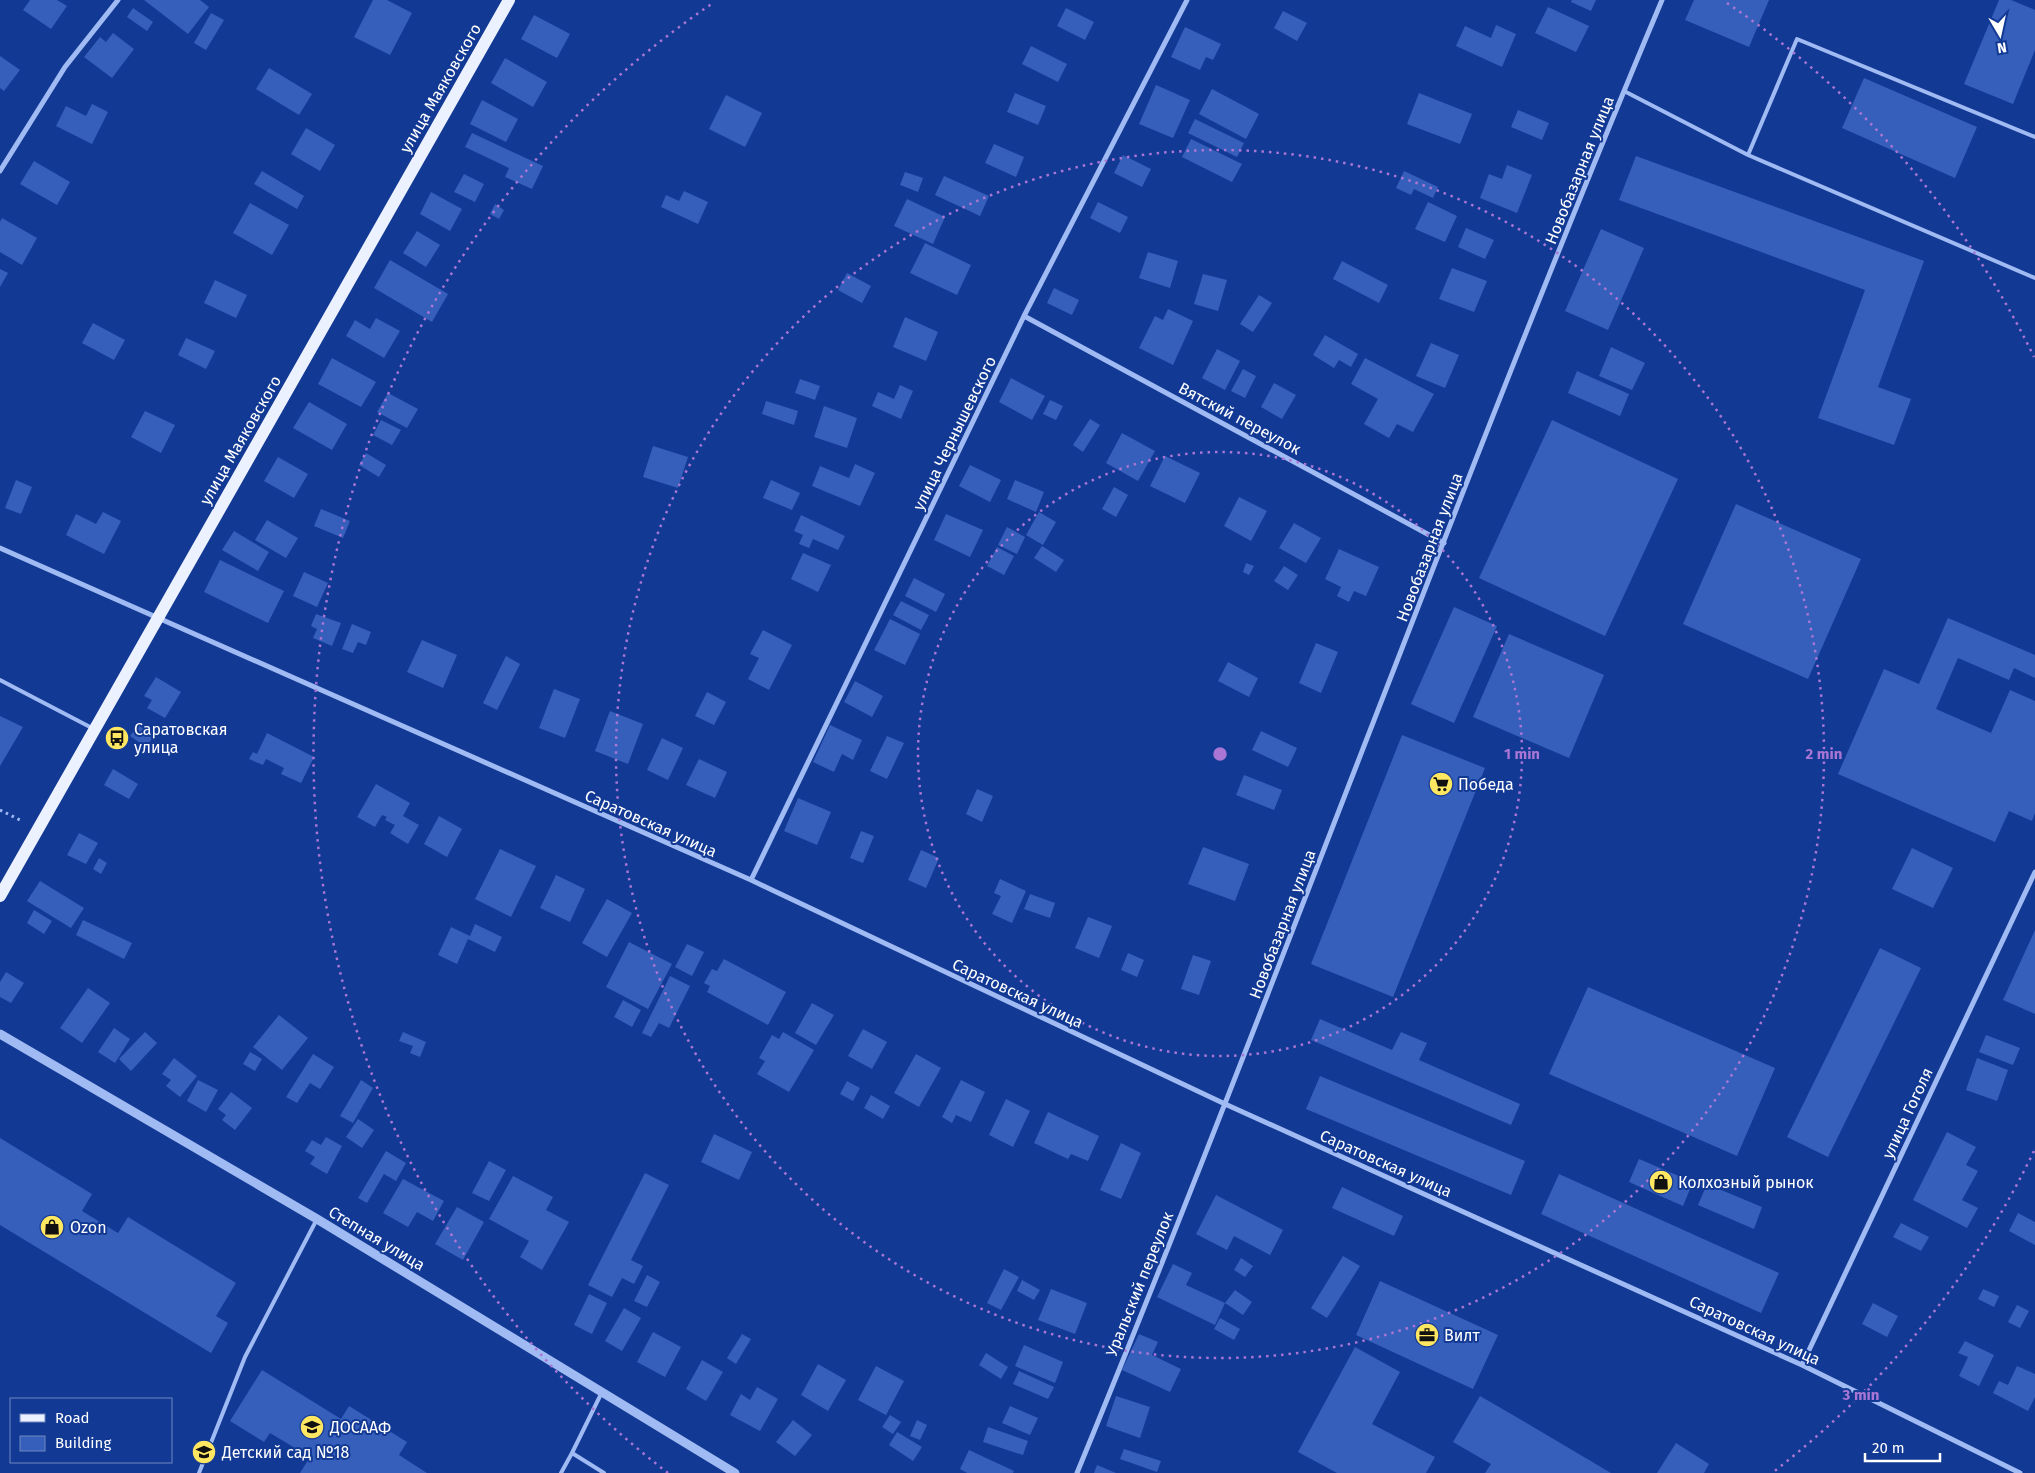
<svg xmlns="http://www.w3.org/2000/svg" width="2035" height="1473" font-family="'Fira Sans',sans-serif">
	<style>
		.building { fill: #365fbb }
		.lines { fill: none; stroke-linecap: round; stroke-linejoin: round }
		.path { stroke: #a0baf3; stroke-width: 3; stroke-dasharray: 2.5 4; stroke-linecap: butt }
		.service { stroke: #a0baf3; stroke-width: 4 }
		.minor { stroke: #a0baf3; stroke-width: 5 }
		.tertiary { stroke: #a0baf3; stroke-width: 9 }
		.primary { stroke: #ecf1ff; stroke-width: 12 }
		.ring { fill: none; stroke: #a976d5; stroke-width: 2.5; stroke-dasharray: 2.5 5 }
		.labels { text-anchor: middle; stroke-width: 4; stroke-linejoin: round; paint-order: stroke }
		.street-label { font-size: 16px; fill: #fff; stroke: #123994 }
		.poi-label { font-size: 16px; fill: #fff; stroke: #123994; text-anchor: start }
		.centre { fill: #a976d5; stroke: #123994; stroke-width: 2.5 }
		.ring-label { font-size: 15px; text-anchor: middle; font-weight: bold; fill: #a976d5; stroke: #123994; stroke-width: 4; stroke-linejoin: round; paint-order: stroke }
	</style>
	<rect width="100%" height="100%" fill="#123994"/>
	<!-- building -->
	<path class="building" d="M30,0H57L67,6L51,29L23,10Z
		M144,0H200L209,7L188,34Z
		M373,0H387L412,13L390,55L354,37Z
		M1572,0H1596L1591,11L1571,2Z
		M1694,0H1769L1749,47L1685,20Z
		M1999,0H2011L2035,10V50L2013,104L1964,84Z
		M1548,7L1589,26L1576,52L1535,33Z
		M133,8L153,22L147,31L127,17Z
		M1066,8L1094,22L1085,40L1057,26Z
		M1283,11L1307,23L1297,41L1274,28Z
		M211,13L224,20L206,50L194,43Z
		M534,15L570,34L557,58L521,39Z
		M1496,25L1516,34L1502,67L1456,46L1465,26L1491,38Z
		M1185,27L1221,44L1213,60L1206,57L1200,70L1171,57Z
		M113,33L134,49L112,78L84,57L100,37L106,42Z
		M1031,46L1067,64L1058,82L1022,64Z
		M0,56L20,70L4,91L0,88Z
		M505,58L547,82L533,107L491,83Z
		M269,68L312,94L299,115L256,89Z
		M1864,78L1977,127L1955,178L1842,128Z
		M1156,85L1190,100L1173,138L1139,124Z
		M1212,89L1259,114L1246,139L1199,114Z
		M1015,93L1046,106L1038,125L1007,112Z
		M1419,93L1472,114L1460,144L1407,124Z
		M726,95L762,113L745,147L709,129Z
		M482,100L518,119L506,142L470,124Z
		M92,104L108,112L92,144L56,126L66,106L86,116Z
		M1518,110L1549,123L1542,140L1511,127Z
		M1195,119L1244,143L1237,157L1188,133Z
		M306,128L335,145L320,171L291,154Z
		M472,133L543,166L532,189L505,177L509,168L465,147Z
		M1191,139L1242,164L1232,182L1182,157Z
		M994,144L1024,157L1016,177L985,163Z
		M1123,155L1151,169L1142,187L1114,173Z
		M1636,156L1924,261L1878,387L1911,399L1894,445L1818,418L1865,290L1619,200Z
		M34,161L70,182L57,205L20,184Z
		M1507,165L1532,175L1517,213L1480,198L1489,174L1502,179Z
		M262,171L304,196L297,209L254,184Z
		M1404,171L1438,187L1433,198L1414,189L1411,195L1396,188Z
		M905,172L923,178L918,192L900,185Z
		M464,174L484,184L475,202L454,192Z
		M944,176L989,196L980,216L935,195Z
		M684,191L708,202L698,224L661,207L666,195L679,201Z
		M431,192L462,209L450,231L420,214Z
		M907,199L945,217L933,244L894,226Z
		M1098,202L1128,217L1120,233L1090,218Z
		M1428,202L1457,216L1445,242L1415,229Z
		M250,203L289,225L272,255L233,233Z
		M495,204L504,210L499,219L490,214Z
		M2,218L37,238L22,265L0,252V222Z
		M1466,228L1494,240L1485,259L1458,247Z
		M1601,229L1644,248L1608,330L1565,311Z
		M417,231L440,245L426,267L403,253Z
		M925,243L971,265L957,295L910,273Z
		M1148,252L1178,261L1170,288L1139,278Z
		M390,260L448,294L432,322L374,288Z
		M1342,261L1388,285L1379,303L1333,279Z
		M1452,268L1487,281L1474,312L1439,299Z
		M0,269L8,273L0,287Z
		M847,273L871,286L862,303L838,290Z
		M1203,274L1227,280L1218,311L1194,304Z
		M215,280L247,295L236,318L204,303Z
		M1054,288L1079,300L1072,315L1047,303Z
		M1259,295L1272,303L1253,332L1240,324Z
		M1168,309L1193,321L1173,365L1139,348L1155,316L1163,320Z
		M905,317L938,332L926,361L893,347Z
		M376,318L400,331L384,358L346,336L355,320L370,329Z
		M93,323L125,340L114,360L82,343Z
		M1325,335L1358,354L1351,367L1339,360L1334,368L1313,355Z
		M186,338L215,351L206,369L178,355Z
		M1431,343L1459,355L1445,388L1416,376Z
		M1611,347L1645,363L1632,390L1599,376Z
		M1217,349L1240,361L1225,390L1202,378Z
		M332,358L376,382L361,407L318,384Z
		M1365,358L1434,394L1413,432L1397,424L1389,438L1364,424L1378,399L1351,384Z
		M1243,369L1256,376L1245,398L1231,391Z
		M1577,371L1629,394L1620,416L1568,393Z
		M1011,378L1045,396L1032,420L999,402Z
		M800,379L820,386L815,400L795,393Z
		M1274,383L1296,395L1282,419L1261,407Z
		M900,385L913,391L901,419L872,406L878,392L894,399Z
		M388,393L418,409L407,428L377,412Z
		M1050,400L1063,406L1056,420L1043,414Z
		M766,401L798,411L794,425L762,414Z
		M309,402L347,424L332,450L293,428Z
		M824,406L857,418L847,448L814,437Z
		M145,411L175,425L161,453L131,437Z
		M1090,419L1100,425L1083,452L1073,445Z
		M381,420L401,430L392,445L373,435Z
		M1552,420L1678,479L1605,636L1479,578Z
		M1122,433L1155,451L1138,481L1106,463Z
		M653,446L688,457L678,488L643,477Z
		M366,453L386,465L379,477L359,465Z
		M1165,456L1200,473L1185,503L1150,486Z
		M278,457L308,474L294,498L264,481Z
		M855,464L875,473L860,506L812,486L820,466L849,478Z
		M970,465L1001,480L990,502L959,486Z
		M16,480L32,487L21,514L5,508Z
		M771,480L800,493L792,510L763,498Z
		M1015,480L1044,492L1036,512L1007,499Z
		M1114,487L1128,495L1116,517L1102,509Z
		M1239,497L1267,511L1251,541L1224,526Z
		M1736,504L1861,559L1808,679L1683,624Z
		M321,509L350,521L343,538L314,526Z
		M103,512L121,521L104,554L66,535L76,514L96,524Z
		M1039,512L1056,522L1043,545L1026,535Z
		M946,514L983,530L970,557L934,540Z
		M801,515L845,536L838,550L813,539L809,548L799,544L803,535L794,531Z
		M267,520L298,538L286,558L255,540Z
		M1294,523L1321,538L1306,563L1279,548Z
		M1007,527L1025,537L1017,554L998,545Z
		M234,531L269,552L258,571L222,550Z
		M1042,546L1064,560L1056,572L1034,558Z
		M997,547L1014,556L1004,575L987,566Z
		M1339,549L1379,567L1366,596L1354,591L1349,602L1337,596L1341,587L1325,579Z
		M803,553L831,565L818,592L791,579Z
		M220,560L284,591L268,623L204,592Z
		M1246,563L1254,566L1249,575L1243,572Z
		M1284,566L1298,575L1288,590L1274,581Z
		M304,572L328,583L317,607L293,596Z
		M914,578L945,594L936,612L905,596Z
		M901,601L929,615L921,630L893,615Z
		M1454,607L1497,626L1454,723L1411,704Z
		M316,614L341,623L332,646L313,638L317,629L311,626Z
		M1948,618L2035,655V678L2014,668L2009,680L1958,658L1936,709L1991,733L2010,690L2035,701V813L2032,821L2009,811L1995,842L1838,774L1884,669L1919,684Z
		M890,619L920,634L905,665L874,650Z
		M352,624L371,632L366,645L358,642L353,653L342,649Z
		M763,630L792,645L769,690L748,679L759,658L750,654Z
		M1509,634L1604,675L1569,758L1473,717Z
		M422,640L457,655L443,688L407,672Z
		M1316,643L1338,652L1321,693L1299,683Z
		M506,656L520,664L497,710L483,703Z
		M1228,662L1258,678L1249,697L1218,681Z
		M156,677L181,692L165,718L147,708L152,700L144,696Z
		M855,681L883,696L872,717L844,702Z
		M554,689L580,699L565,738L539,728Z
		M707,692L726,702L714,725L695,716Z
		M610,711L643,724L628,764L595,751Z
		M0,716L23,727L0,766Z
		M138,725L154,736L146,747L130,736Z
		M830,725L862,740L853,760L842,754L834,772L813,762Z
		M1261,731L1297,748L1288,767L1252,750Z
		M267,733L314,757L301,783L281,774L284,768L266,759L263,765L249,759L253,752L257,754Z
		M1402,735L1485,768L1393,997L1311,964Z
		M887,736L904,743L887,779L870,771Z
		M662,738L683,748L668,780L647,770Z
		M699,759L727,772L715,798L686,785Z
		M113,769L138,784L129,799L104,785Z
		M1244,775L1282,790L1274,810L1236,795Z
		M376,784L410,803L403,816L419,825L408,844L390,833L395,825L385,820L387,817L382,815L375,827L357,817Z
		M977,789L993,796L982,822L966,814Z
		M798,798L831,812L817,845L784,831Z
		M439,816L462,829L447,857L424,844Z
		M861,831L874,836L863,863L850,858Z
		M79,833L98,843L86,864L67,855Z
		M1203,847L1249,864L1235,901L1188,884Z
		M1912,848L1953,868L1933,908L1892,889Z
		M500,849L536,866L511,917L475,899Z
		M921,850L939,858L926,888L908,880Z
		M99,858L107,863L101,874L93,869Z
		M556,875L585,889L570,922L540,908Z
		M1000,879L1026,891L1012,923L992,914L1001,896L994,893Z
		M40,881L84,908L71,928L27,901Z
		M1030,894L1055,903L1050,918L1024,909Z
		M607,899L632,913L607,957L582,943Z
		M34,910L52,921L44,934L27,923Z
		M1088,917L1112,926L1099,958L1075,948Z
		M83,920L132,943L124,959L76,935Z
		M475,924L502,937L495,952L468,939L457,964L438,955L451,927L470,936Z
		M2035,930V1014L2003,1000Z
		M629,942L672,964L648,1009L606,987Z
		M687,944L704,952L692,976L675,967Z
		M1880,948L1921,968L1828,1157L1787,1137Z
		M1128,953L1144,960L1137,977L1121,970Z
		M1193,955L1211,961L1199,995L1181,989Z
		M724,959L786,992L768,1025L707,992L710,986L704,983L712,969L717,971Z
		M6,972L24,983L11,1003L0,997V982Z
		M670,976L690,986L669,1028L659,1023L651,1037L642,1033Z
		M1588,987L1775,1068L1737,1156L1549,1074Z
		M88,988L110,1003L82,1043L60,1028Z
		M623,1000L641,1010L632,1027L614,1017Z
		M812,1003L834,1015L816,1045L795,1033Z
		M279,1015L308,1038L282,1070L253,1047Z
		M1320,1019L1392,1050L1401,1032L1427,1043L1419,1060L1520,1104L1511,1125L1311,1040Z
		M114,1028L130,1039L115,1063L98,1052Z
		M863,1029L887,1042L872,1069L848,1056Z
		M145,1032L157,1043L131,1071L119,1059Z
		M403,1032L426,1042L420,1057L410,1053L413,1046L399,1041Z
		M783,1032L814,1050L789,1092L757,1074L765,1061L759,1058L772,1035L779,1039Z
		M1986,1035L2020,1048L2013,1065L1979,1052Z
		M250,1052L262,1059L255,1071L243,1064Z
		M313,1054L334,1067L320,1089L310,1083L297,1103L286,1097Z
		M916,1054L941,1068L919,1107L894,1093Z
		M174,1058L197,1076L180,1097L166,1086L171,1080L162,1074Z
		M1977,1058L2008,1070L1997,1101L1966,1090Z
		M1320,1076L1525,1161L1511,1195L1306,1109Z
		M198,1080L218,1090L206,1112L187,1101Z
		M361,1080L373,1088L353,1123L340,1116Z
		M961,1080L985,1092L971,1122L956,1115L952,1123L942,1117Z
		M847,1081L860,1088L853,1101L840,1094Z
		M231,1092L252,1108L235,1130L222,1120L226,1115L218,1109Z
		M871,1095L890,1106L883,1119L864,1108Z
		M1006,1099L1030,1111L1013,1147L989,1135Z
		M1048,1112L1099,1136L1088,1161L1071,1154L1068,1159L1034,1143Z
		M358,1119L374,1130L362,1148L346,1137Z
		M1947,1132L1976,1147L1966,1165L1978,1171L1962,1200L1978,1208L1967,1228L1913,1200Z
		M714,1134L752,1152L739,1180L701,1162Z
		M326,1137L342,1146L327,1174L310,1164L315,1157L305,1151L312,1140L321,1145Z
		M0,1138L92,1194L82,1211L118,1233L128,1217L236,1283L216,1316L228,1323L211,1353L0,1225Z
		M1121,1143L1141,1153L1121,1199L1100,1190Z
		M386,1151L406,1163L396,1181L384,1174L367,1203L358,1198Z
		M1639,1159L1693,1182L1683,1206L1629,1182Z
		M489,1161L506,1170L489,1201L472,1193Z
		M645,1173L669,1185L631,1260L643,1266L634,1284L622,1278L612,1297L588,1285Z
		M1559,1174L1779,1273L1761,1313L1541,1214Z
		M513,1176L553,1197L546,1210L569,1222L542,1270L520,1257L529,1241L489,1219Z
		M403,1179L444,1201L433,1221L417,1212L408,1227L383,1213Z
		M1707,1184L1762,1207L1754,1229L1698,1205Z
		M1342,1187L1403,1216L1394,1236L1332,1208Z
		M1216,1195L1283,1230L1270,1255L1234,1236L1227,1250L1196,1234Z
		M457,1207L484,1222L463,1260L435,1244Z
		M2018,1213L2035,1222V1245L2009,1231Z
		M1901,1223L1929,1237L1921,1251L1893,1237Z
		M1343,1256L1360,1266L1327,1318L1311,1308Z
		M1241,1258L1253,1266L1245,1277L1234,1270Z
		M1173,1264L1192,1273L1186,1285L1225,1303L1215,1325L1157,1297Z
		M1004,1269L1019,1277L1001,1310L987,1303Z
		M647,1275L660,1282L647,1307L634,1301Z
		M1022,1280L1040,1290L1034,1300L1017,1291Z
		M1380,1281L1498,1335L1473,1389L1356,1335Z
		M1051,1289L1087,1303L1075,1334L1038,1320Z
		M1983,1289L1999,1296L1994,1307L1978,1299Z
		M1235,1290L1252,1302L1243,1315L1225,1303Z
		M589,1294L607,1303L592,1334L574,1325Z
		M1873,1303L1898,1316L1887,1337L1862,1324Z
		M2017,1305L2029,1311L2020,1328L2008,1322Z
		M624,1308L641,1318L622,1351L605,1341Z
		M1220,1318L1240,1329L1234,1340L1214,1329Z
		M653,1332L681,1347L665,1377L637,1362Z
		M742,1334L751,1339L736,1364L727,1358Z
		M1139,1334L1158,1342L1152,1355L1181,1369L1170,1392L1122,1370Z
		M1965,1341L1994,1355L1979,1386L1959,1376L1968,1357L1958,1353Z
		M1024,1345L1063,1362L1055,1383L1015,1366Z
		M1355,1347L1400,1372L1372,1424L1435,1457L1426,1473H1337L1298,1452Z
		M986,1353L1008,1367L1001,1379L979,1365Z
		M702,1360L723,1372L706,1401L686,1389Z
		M818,1364L846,1380L828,1411L801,1395Z
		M876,1366L904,1381L886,1415L858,1400Z
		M2017,1366L2035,1374V1397L2028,1411L1993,1393L1999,1381L2008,1385Z
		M262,1370L341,1419L349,1406L407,1442L399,1455L427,1473H300L310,1457L270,1433L264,1442L230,1421Z
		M1019,1371L1054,1387L1048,1399L1013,1384Z
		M757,1387L778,1399L760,1431L730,1415L741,1394L750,1400Z
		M1116,1396L1150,1407L1140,1438L1106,1426Z
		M1480,1396L1518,1418L1611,1473H1485L1491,1464L1453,1442Z
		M1010,1406L1038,1418L1030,1435L1002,1423Z
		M890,1415L901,1422L893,1434L882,1427Z
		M793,1420L812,1435L795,1456L776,1442Z
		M917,1420L927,1425L920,1440L910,1436Z
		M988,1427L1028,1441L1023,1455L983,1442Z
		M897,1432L922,1447L913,1461L889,1445Z
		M1676,1443L1709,1464L1704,1473H1657Z
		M1124,1449L1161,1461L1157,1472L1120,1459Z
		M969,1450L1014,1471L1013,1473H967L960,1469Z
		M1097,1465L1116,1473H1094Z"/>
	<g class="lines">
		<!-- path -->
		<path class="path" d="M0,810L22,821"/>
		<!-- service -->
		<path class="service" d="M1624,91L1748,155L2035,278
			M1748,155L1797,39L2035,137
			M0,680L92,728
			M572,1453L602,1392
			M199,1473L245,1357L317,1219
			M561,1473L572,1453L604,1473"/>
		<!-- minor -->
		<path class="minor" d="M0,171L65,67L118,0
			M1024,316L1444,543
			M0,548L751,880L1225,1104L1802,1365L2020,1473
			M751,880L1024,316L1187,0
			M1802,1365L2035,872
			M1077,1473C1278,984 1457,487 1662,0"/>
		<!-- tertiary -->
		<path class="tertiary" d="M0,1034L317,1219L735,1473"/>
		<!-- primary -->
		<path class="primary" d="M0,896L509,0"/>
	</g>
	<!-- distance rings -->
	<g class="ring">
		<circle cx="1220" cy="754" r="302"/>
		<circle cx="1220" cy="754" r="604"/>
		<path d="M2034 1151A906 906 0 0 1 1772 1473M668 1473A906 906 0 0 1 713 3M1727 3A906 906 0 0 1 2034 357"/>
	</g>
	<!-- icons -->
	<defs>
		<g id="bus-disc" transform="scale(1.25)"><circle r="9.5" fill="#ffe762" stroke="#123994"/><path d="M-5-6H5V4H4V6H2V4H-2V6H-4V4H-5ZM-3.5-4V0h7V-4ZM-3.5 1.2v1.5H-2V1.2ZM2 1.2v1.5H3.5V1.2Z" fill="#111"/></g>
		<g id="supermarket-disc" transform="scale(1.25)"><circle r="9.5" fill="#ffe762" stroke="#123994"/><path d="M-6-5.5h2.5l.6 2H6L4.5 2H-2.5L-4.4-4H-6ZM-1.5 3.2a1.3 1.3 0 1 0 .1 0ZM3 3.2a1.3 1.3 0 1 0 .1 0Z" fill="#111"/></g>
		<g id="shop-disc" transform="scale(1.25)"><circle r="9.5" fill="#ffe762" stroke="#123994"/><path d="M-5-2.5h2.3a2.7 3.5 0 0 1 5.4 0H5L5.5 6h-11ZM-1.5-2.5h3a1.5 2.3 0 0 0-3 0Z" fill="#111"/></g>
		<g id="office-disc" transform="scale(1.25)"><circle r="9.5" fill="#ffe762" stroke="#123994"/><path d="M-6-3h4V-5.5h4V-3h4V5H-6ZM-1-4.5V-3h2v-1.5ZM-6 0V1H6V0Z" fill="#111"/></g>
		<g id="school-disc" transform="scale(1.25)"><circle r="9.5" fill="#ffe762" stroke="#123994"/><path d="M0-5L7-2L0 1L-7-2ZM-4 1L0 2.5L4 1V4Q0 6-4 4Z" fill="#111"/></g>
	</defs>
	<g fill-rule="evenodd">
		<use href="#bus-disc" x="117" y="738"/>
		<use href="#supermarket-disc" x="1441" y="784"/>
		<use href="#shop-disc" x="1661" y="1182"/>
		<use href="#shop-disc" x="52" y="1227"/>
		<use href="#office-disc" x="1427" y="1335"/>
		<use href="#school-disc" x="312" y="1427"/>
		<use href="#school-disc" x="204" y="1452"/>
	</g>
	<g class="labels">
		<!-- street labels -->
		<g class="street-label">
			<text transform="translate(440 88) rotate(-60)" y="6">улица Маяковского</text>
			<text transform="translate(1579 170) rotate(-68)" y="6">Новобазарная улица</text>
			<text transform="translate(1240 418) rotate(28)" y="6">Вятский переулок</text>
			<text transform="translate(954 433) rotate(-64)" y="6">улица Чернышевского</text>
			<text transform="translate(240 440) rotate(-60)" y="6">улица Маяковского</text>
			<text transform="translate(1429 547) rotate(-69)" y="6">Новобазарная улица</text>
			<text transform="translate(651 823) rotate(24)" y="6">Саратовская улица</text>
			<text transform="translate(1282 924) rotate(-69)" y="6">Новобазарная улица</text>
			<text transform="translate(1018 993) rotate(25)" y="6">Саратовская улица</text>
			<text transform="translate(1907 1113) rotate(-65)" y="6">улица Гоголя</text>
			<text transform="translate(1386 1163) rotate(24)" y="6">Саратовская улица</text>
			<text transform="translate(377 1238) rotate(31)" y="6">Степная улица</text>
			<text transform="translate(1139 1284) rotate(-68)" y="6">Уральский переулок</text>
			<text transform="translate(1755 1330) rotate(25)" y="6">Саратовская улица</text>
		</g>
		<!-- poi labels -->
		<g class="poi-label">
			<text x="134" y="735">Саратовская<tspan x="134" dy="18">улица</tspan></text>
			<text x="1458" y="790">Победа</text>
			<text x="1678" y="1188">Колхозный рынок</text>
			<text x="70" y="1233">Ozon</text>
			<text x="1444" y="1341">Вилт</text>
			<text x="330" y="1433">ДОСААФ</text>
			<text x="222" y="1458">Детский сад №18</text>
		</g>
	</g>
	<circle cx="1220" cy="754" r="8" class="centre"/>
	<g class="ring-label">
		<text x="1522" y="759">1 min</text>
		<text x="1824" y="759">2 min</text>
		<text x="1861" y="1400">3 min</text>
	</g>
	<!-- legend -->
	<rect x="10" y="1398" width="162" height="65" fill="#123994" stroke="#7188bf"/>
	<rect x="20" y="1414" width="25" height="8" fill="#ecf1ff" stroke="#7188bf"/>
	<text x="55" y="1423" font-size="15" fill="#ffffff">Road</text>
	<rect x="20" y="1436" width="25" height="15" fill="#365fbb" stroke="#7188bf"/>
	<text x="55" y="1448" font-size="15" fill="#ffffff">Building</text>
	<!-- north arrow -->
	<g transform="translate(2000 35) rotate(171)" stroke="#123994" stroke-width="4" paint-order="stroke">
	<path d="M0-4L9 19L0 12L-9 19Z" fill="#ffffff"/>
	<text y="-8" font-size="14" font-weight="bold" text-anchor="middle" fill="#ffffff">N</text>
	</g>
	<!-- scale -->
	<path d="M1865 1453v8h75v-8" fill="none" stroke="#ffffff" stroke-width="2.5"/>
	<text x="1872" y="1453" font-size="15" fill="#ffffff" stroke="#123994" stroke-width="4" paint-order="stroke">20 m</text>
</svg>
